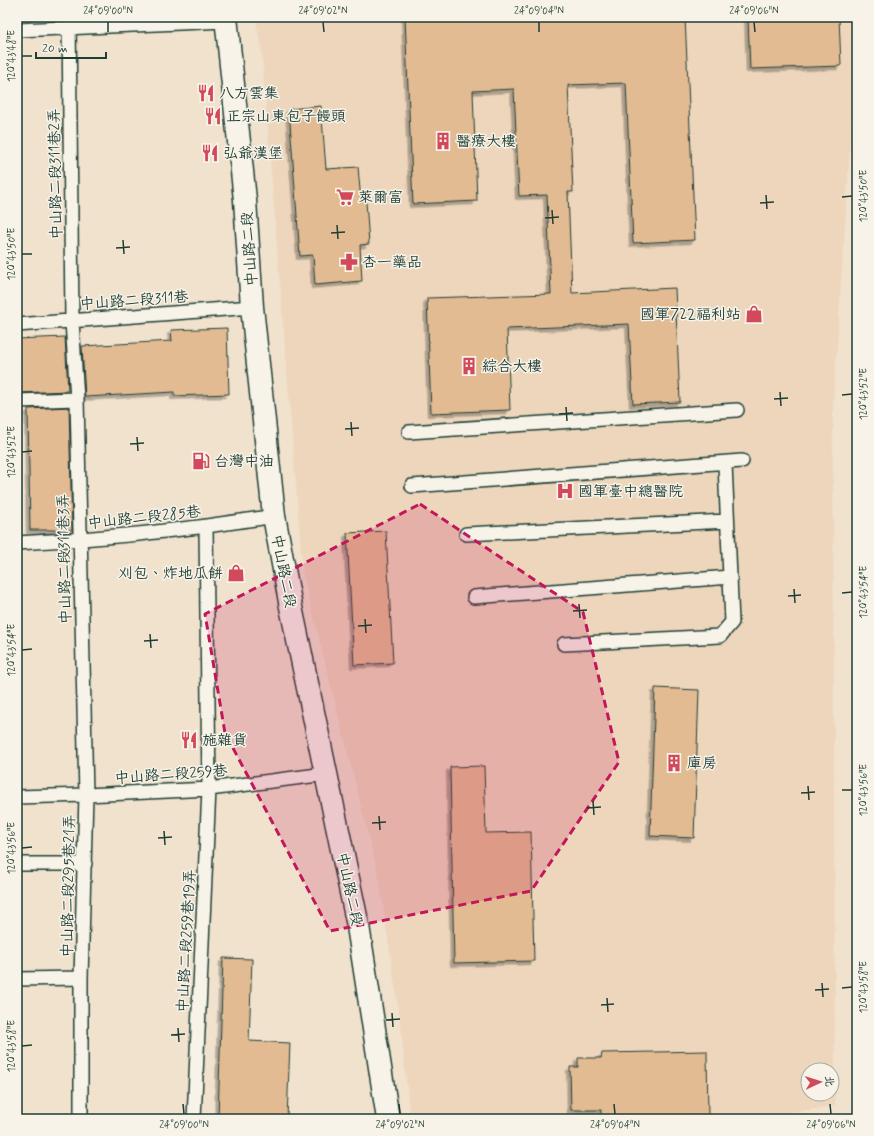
<svg xmlns="http://www.w3.org/2000/svg" width="874" height="1136" font-family="Mynerve,'LXGW WenKai TC',sans-serif">
	<style>
		.built { fill: #edd6bc; fill-rule: evenodd }
		.building { fill: #e3bb93; stroke: #1f3d34; filter: url(#shadow) }
		.lines { fill: none; stroke-linecap: round; stroke-linejoin: round }
		.service-casing { stroke: #1f3d34; stroke-width: 16 }
		.tertiary-casing { stroke: #1f3d34; stroke-width: 25 }
		.service { stroke: #f7f3e8; stroke-width: 13 }
		.tertiary { stroke: #f7f3e8; stroke-width: 22 }
		.marked { fill: #c2185b; fill-opacity: 0.2; stroke: #c2185b; stroke-width: 3; stroke-dasharray: 8 5; stroke-linejoin: round }
		.ticks { fill: none; stroke: #1f3d34; stroke-width: 1.5 }
		.labels { text-anchor: middle; stroke-width: 3; stroke-linejoin: round; paint-order: stroke }
		.poi-label { font-size: 15px; fill: #1f3d34; stroke: #f7f3e8; text-anchor: start }
		.street-label { font-size: 15px; fill: #1f3d34; stroke: #f7f3e8 }
		.neatline { fill: none; stroke: #1f3d34; stroke-width: 1.5 }
		.ticks-label { font-size: 10px; text-anchor: middle; fill: #1f3d34 }
	</style>
	<defs>
		<filter id="shadow"><feDropShadow dx="-3.5" dy="3.5" stdDeviation="0" flood-color="#0004"/></filter>
	</defs>
	<rect width="100%" height="100%" fill="#f1e2ce"/>
	<filter id="ink" filterUnits="userSpaceOnUse"><feTurbulence type="fractalNoise" baseFrequency=".025" numOctaves="2"/><feDisplacementMap in="SourceGraphic" scale="8" xChannelSelector="R" yChannelSelector="G"/><feConvolveMatrix kernelMatrix="1 2 1 2 8 2 1 2 1" color-interpolation-filters="sRGB"/></filter>
	<g filter="url(#ink)">
		<!-- built -->
		<path class="built" d="M255,17H855L856,55L833,407L835,1106L745,1119H410L400,1020L379,878L303,575L261,45ZM808,1070H832V1094H808Z"/>
		<!-- building -->
		<path class="building" d="M405,17H468V21L518,19V17H566V19L685,17L695,240L633,243L626,83L568,85L573,192H568L572,293L675,288L680,402L633,404L629,324L507,329L510,410L431,413L427,298L551,294L547,195L519,196L514,89L473,91L477,201L413,204Z
			M748,17H839L841,66L750,69Z
			M321,106L326,169L358,167L361,201H366L369,244L360,245L362,281L315,285L313,255L300,256L289,109Z
			M227,328L229,394L174,396V392L85,397L82,346L172,341L171,330Z
			M65,337L68,391L17,393V339Z
			M69,407L72,530H30L28,409Z
			M386,531L393,663L354,665L347,533Z
			M655,688L699,690L694,838L650,836Z
			M484,766L486,833L531,832L534,961L454,963L450,767Z
			M223,958L252,959L249,1041L290,1043L287,1119H218Z
			M707,1051L708,1116L601,1118V1110H571L570,1067H578V1058H601L602,1053Z"/>
		<g class="lines">
			<!-- service casing -->
			<g class="service-casing">
				<path id="service" d="M69,17L72,321L77,399L86,795L81,978V1119
					M17,30L226,21
					M17,325L252,307
					M17,401L77,399
					M409,432L737,410
					M412,486L742,461
					M466,534L727,521
					M17,543C103,539 189,530 274,516
					M474,597L730,577
					M564,644L720,636L732,622L725,464
					M17,797L86,795L209,789L326,774
					M17,864H85
					M17,979L81,978
					M194,1119L209,789L206,527"/>
			</g>
			<!-- tertiary casing -->
			<g class="tertiary-casing">
				<path id="tertiary" d="M226,17L245,200L252,307L274,516L291,607L358,926L388,1119"/>
			</g>
			<!-- service -->
			<use href="#service" class="service"/>
			<!-- tertiary -->
			<use href="#tertiary" class="tertiary"/>
		</g>
	</g>
	<!-- marked area -->
	<path class="marked" d="M420,504L583,612L619,762L531,891L330,931L225,733L205,614Z"/>
	<!-- ticks -->
	<path class="ticks" d="M108,22V32M323,22L324,32M539,22V32M754,22L755,32M22,56H32M766,195L767,209M842,197L852,196M760,203L774,202M552,210L553,224M545,218L559,217M337,225L338,239M331,233L345,232M123,240L124,254M116,248L130,247M22,254H32M780,392L781,406M842,395L852,394M774,399L788,398M566,407L567,421M559,414L573,413M351,422L352,436M345,429L359,428M137,437L138,451M130,444L144,443M22,452L32,451M794,589L795,603M842,593L852,592M788,596L801,595M579,604L580,618M573,611L587,610M365,619L366,633M358,626L372,625M150,634L151,648M144,641L158,640M22,650L32,649M808,786L809,800M842,790H852M801,793L815,792M593,801L594,815M587,808L601,807M379,816L380,830M372,823L386,822M164,831L165,845M158,838L172,837M22,848L32,847M822,983L823,997M842,988L852,987M815,990L829,989M607,998L608,1012M601,1005L614,1004M392,1013L393,1027M386,1020L400,1019M178,1028L179,1042M171,1035L185,1034M22,1046L32,1045M183,1104L184,1114M399,1104L400,1114M614,1104L615,1114M830,1104L831,1114"/>
	<!-- icons -->
	<defs>
		<g id="restaurant-bare" transform="scale(1.38)"><path d="M-5-6h1v4h1v-4h1v4h1v-4h1v5L-1.5 .5V6h-2V.5L-5-1ZM5-6V6H3V1.5H1.5Q1.5-4 5-6Z" fill="#d1495b" stroke="#f7f3e8" stroke-width="2.5" paint-order="stroke"/></g>
		<g id="building-bare" transform="scale(1.38)"><path d="M-4-6H4V6H1V3H-1V6H-4ZM-2.5-4.3h1.7v1.8h-1.7ZM.8-4.3h1.7v1.8H.8ZM-2.5-1h1.7V.8h-1.7ZM.8-1h1.7V.8H.8Z" fill="#d1495b" stroke="#f7f3e8" stroke-width="2.5" paint-order="stroke"/></g>
		<g id="supermarket-bare" transform="scale(1.38)"><path d="M-6-5.5h2.5l.6 2H6L4.5 2H-2.5L-4.4-4H-6ZM-1.5 3.2a1.3 1.3 0 1 0 .1 0ZM3 3.2a1.3 1.3 0 1 0 .1 0Z" fill="#d1495b" stroke="#f7f3e8" stroke-width="2.5" paint-order="stroke"/></g>
		<g id="pharmacy-bare" transform="scale(1.38)"><path d="M-2-6h4v4h4v4h-4v4h-4v-4h-4v-4h4Z" fill="#d1495b" stroke="#f7f3e8" stroke-width="2.5" paint-order="stroke"/></g>
		<g id="shop-bare" transform="scale(1.38)"><path d="M-5-2.5h2.3a2.7 3.5 0 0 1 5.4 0H5L5.5 6h-11ZM-1.5-2.5h3a1.5 2.3 0 0 0-3 0Z" fill="#d1495b" stroke="#f7f3e8" stroke-width="2.5" paint-order="stroke"/></g>
		<g id="fuel-bare" transform="scale(1.38)"><path d="M-5.5-6h7V0h2V4h1.3V-2.5L3-4.5l.8-.8L6-3V5H2.5V1h-1V6h-7ZM-4.2-4.7v3.2H.2V-4.7Z" fill="#d1495b" stroke="#f7f3e8" stroke-width="2.5" paint-order="stroke"/></g>
		<g id="hospital-bare" transform="scale(1.38)"><path d="M-5-5h3v3.5h4V-5h3V5h-3V1.5h-4V5h-3Z" fill="#d1495b" stroke="#f7f3e8" stroke-width="2.5" paint-order="stroke"/></g>
	</defs>
	<g fill-rule="evenodd">
		<use href="#restaurant-bare" x="206" y="93"/>
		<use href="#restaurant-bare" x="213" y="116"/>
		<use href="#building-bare" x="443" y="141"/>
		<use href="#restaurant-bare" x="210" y="153"/>
		<use href="#supermarket-bare" x="345" y="197"/>
		<use href="#pharmacy-bare" x="349" y="262"/>
		<use href="#shop-bare" x="754" y="314"/>
		<use href="#building-bare" x="469" y="366"/>
		<use href="#fuel-bare" x="201" y="461"/>
		<use href="#hospital-bare" x="565" y="491"/>
		<use href="#shop-bare" x="236" y="573"/>
		<use href="#restaurant-bare" x="189" y="740"/>
		<use href="#building-bare" x="674" y="763"/>
	</g>
	<g class="labels">
		<!-- poi labels -->
		<g class="poi-label">
			<text x="219" y="98">八方雲集</text>
			<text x="226" y="121">正宗山東包子饅頭</text>
			<text x="456" y="146">醫療大樓</text>
			<text x="223" y="158">弘爺漢堡</text>
			<text x="358" y="202">萊爾富</text>
			<text x="362" y="267">杏一藥品</text>
			<text x="741" y="319" text-anchor="end">國軍722福利站</text>
			<text x="482" y="371">綜合大樓</text>
			<text x="214" y="466">台灣中油</text>
			<text x="578" y="496">國軍臺中總醫院</text>
			<text x="223" y="578" text-anchor="end">刈包、炸地瓜餅</text>
			<text x="202" y="745">施雜貨</text>
			<text x="687" y="768">庫房</text>
		</g>
		<!-- street labels -->
		<g class="street-label">
			<text transform="translate(55 174) rotate(-91)" y="5">中山路二段311巷2弄</text>
			<text transform="translate(249 249) rotate(-94)" y="5">中山路二段</text>
			<text transform="translate(134 300) rotate(-4)" y="5">中山路二段311巷</text>
			<text transform="translate(144 517) rotate(-6)" y="5">中山路二段285巷</text>
			<text transform="translate(64 559) rotate(-91)" y="5">中山路二段311巷3弄</text>
			<text transform="translate(284 571) rotate(79)" y="5">中山路二段</text>
			<text transform="translate(171 774) rotate(-4)" y="5">中山路二段259巷</text>
			<text transform="translate(68 886) rotate(-89)" y="5">中山路二段295巷21弄</text>
			<text transform="translate(350 889) rotate(78)" y="5">中山路二段</text>
			<text transform="translate(186 941) rotate(-87)" y="5">中山路二段259巷19弄</text>
		</g>
	</g>
	<!-- margin -->
	<rect width="874" height="1136" fill="none" stroke="#f7f3e8" stroke-width="44"/>
	<!-- north arrow -->
	<g transform="translate(820 1082) rotate(86)"><circle r="19" fill="#f7f3e8" stroke="#a1aaa0"/>
	<path d="M0-3L7 15L0 10L-7 15Z" fill="#d1495b"/>
	<text y="-6" font-size="11" font-weight="bold" text-anchor="middle" fill="#1f3d34">北</text>
	</g>
	<!-- scale -->
	<path d="M36 52v6h70v-6" fill="none" stroke="#1f3d34" stroke-width="2"/>
	<text x="42" y="52" font-size="12" fill="#1f3d34" stroke="#f7f3e8" stroke-width="3" paint-order="stroke">20 m</text>
	<rect x="22" y="22" width="830" height="1092" class="neatline"/>
	<g class="ticks-label">
		<text x="108" y="14">24°09'00"N</text>
		<text x="323" y="14">24°09'02"N</text>
		<text x="539" y="14">24°09'04"N</text>
		<text x="754" y="14">24°09'06"N</text>
		<text transform="translate(11 56) rotate(-90)" y="4">120°43'48"E</text>
		<text transform="translate(863 196) rotate(-90)" y="4">120°43'50"E</text>
		<text transform="translate(11 254) rotate(-90)" y="4">120°43'50"E</text>
		<text transform="translate(863 394) rotate(-90)" y="4">120°43'52"E</text>
		<text transform="translate(11 452) rotate(-90)" y="4">120°43'52"E</text>
		<text transform="translate(863 592) rotate(-90)" y="4">120°43'54"E</text>
		<text transform="translate(11 650) rotate(-90)" y="4">120°43'54"E</text>
		<text transform="translate(863 790) rotate(-90)" y="4">120°43'56"E</text>
		<text transform="translate(11 848) rotate(-90)" y="4">120°43'56"E</text>
		<text transform="translate(863 987) rotate(-90)" y="4">120°43'58"E</text>
		<text transform="translate(11 1046) rotate(-90)" y="4">120°43'58"E</text>
		<text x="184" y="1128">24°09'00"N</text>
		<text x="400" y="1128">24°09'02"N</text>
		<text x="615" y="1128">24°09'04"N</text>
		<text x="831" y="1128">24°09'06"N</text>
	</g>
</svg>
